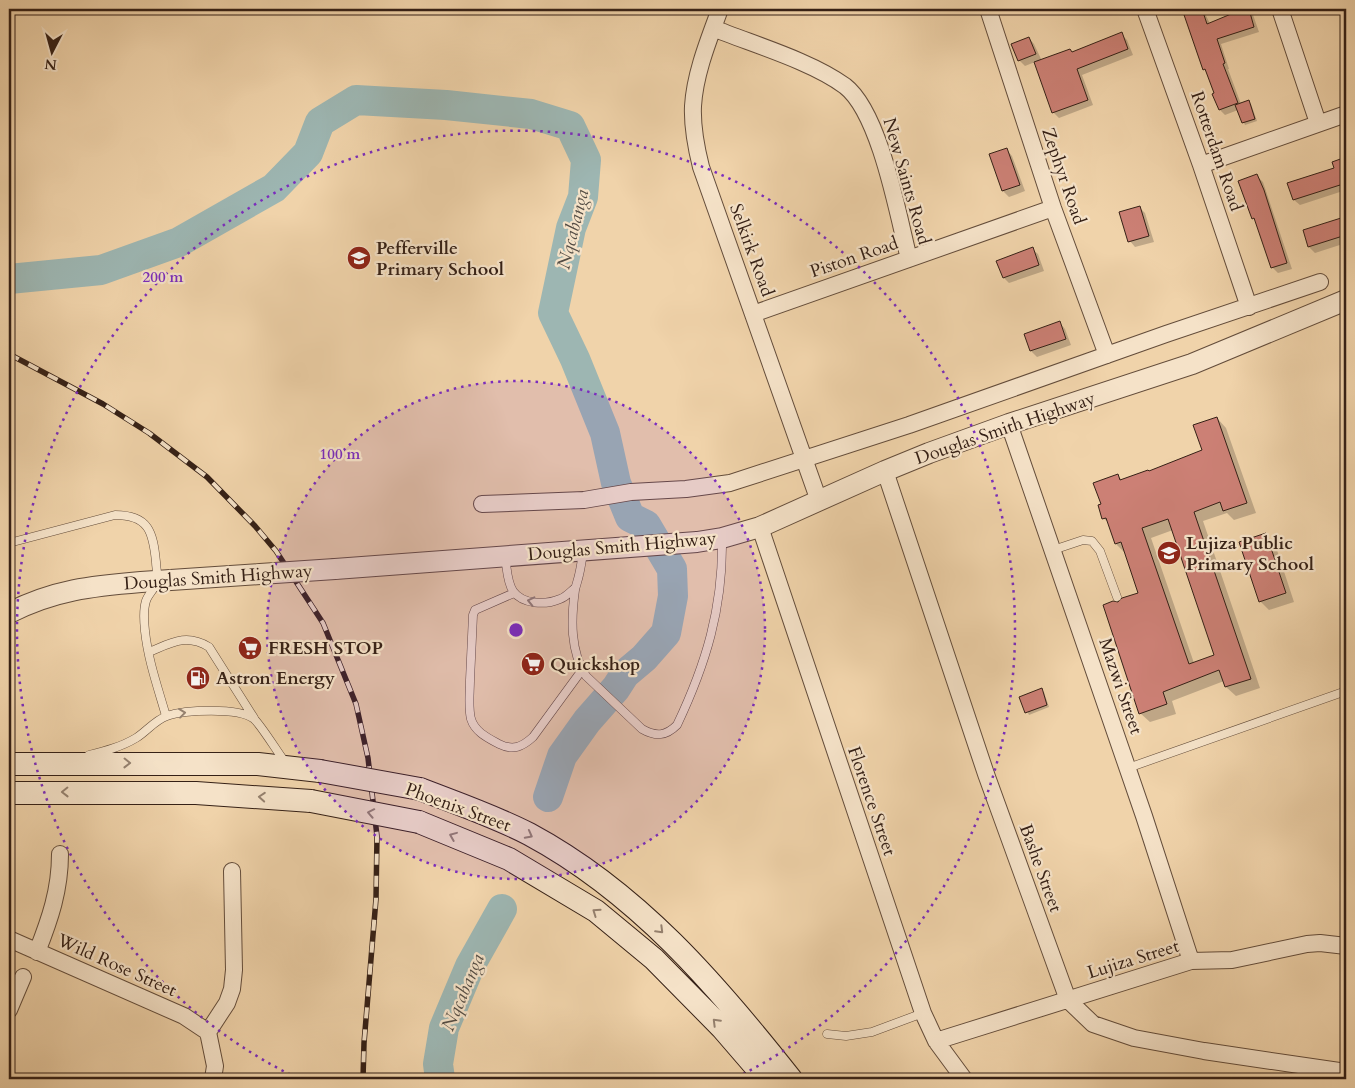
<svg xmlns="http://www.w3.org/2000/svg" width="1355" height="1088" font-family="Cardo,serif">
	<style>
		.shadow { fill: #0003; fill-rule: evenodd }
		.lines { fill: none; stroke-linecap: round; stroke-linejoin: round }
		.river { stroke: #9db6b2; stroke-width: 30 }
		.building { fill: #cc8075; stroke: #352016; fill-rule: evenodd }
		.service-casing { stroke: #644d3b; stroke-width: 9 }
		.minor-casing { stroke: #644d3b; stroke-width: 18 }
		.tertiary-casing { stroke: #644d3b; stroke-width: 22 }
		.secondary-casing { stroke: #352016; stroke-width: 24 }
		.service { stroke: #f5e2c8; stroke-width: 8 }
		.minor { stroke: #f5e2c8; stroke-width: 16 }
		.tertiary { stroke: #f5e2c8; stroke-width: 20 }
		.secondary { stroke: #f5e2c8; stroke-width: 22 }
		.rail-casing { stroke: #352016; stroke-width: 5.5 }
		.rail { stroke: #f5e2c8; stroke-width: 4; stroke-dasharray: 11; stroke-linecap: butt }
		.tertiary-bridge-casing { stroke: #644d3b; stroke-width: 22; stroke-linecap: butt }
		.secondary-bridge-casing { stroke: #352016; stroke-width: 24; stroke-linecap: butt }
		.tertiary-bridge { stroke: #f5e2c8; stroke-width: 20 }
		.secondary-bridge { stroke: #f5e2c8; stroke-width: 22 }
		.oneway { stroke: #95816f }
		.ring { fill: none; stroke: #7b2cbf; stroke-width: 2.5; stroke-dasharray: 2.5 5 }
		.labels { text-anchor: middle; stroke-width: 4.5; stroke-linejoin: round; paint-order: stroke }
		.street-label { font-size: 18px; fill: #352016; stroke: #f5e2c8 }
		.poi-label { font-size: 18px; font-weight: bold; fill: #352016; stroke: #f5e2c8; text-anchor: start }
		.water-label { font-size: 19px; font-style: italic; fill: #544d45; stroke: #f5e2c8 }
		.centre { fill: #7b2cbf; stroke: #f5e2c8; stroke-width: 2.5 }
		.ring-label { font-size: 15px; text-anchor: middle; font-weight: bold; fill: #7b2cbf; stroke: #f5e2c8; stroke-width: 4.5; stroke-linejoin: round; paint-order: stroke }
	</style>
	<rect width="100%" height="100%" fill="#f0d3aa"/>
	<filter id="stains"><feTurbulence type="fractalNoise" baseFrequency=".004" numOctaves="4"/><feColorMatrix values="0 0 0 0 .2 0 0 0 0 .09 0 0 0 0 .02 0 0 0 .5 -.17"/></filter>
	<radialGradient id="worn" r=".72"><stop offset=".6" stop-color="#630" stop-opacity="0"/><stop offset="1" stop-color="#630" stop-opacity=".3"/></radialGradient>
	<!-- shadow -->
	<path class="shadow" d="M1189,9H1203L1210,24L1232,15L1230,9H1251L1259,32L1221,44L1229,69H1228L1241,104L1248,102L1251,104L1257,121L1245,125L1238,110L1225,115L1220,110L1213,94L1216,93L1208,72L1204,69L1184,11Z
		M1317,9H1331L1321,12Z
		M1121,34L1127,40L1133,55L1082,75L1093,105L1059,118L1053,112L1035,62L1025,66L1019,60L1029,38L1034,44L1042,61L1073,53Z
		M1007,150L1012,156L1025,191L1009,197L1003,191L991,155Z
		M1346,158V196L1343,191L1300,205L1294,200L1289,184L1335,168L1333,163Z
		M1257,176L1263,182L1292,269L1278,273L1272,267L1257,222L1253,218Z
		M1139,207L1145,213L1154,242L1135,247L1130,241Z
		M1340,220L1346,226V243L1315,253L1309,247L1304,231Z
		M1032,249L1038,254L1044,271L1009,283L1004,278Z
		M1060,323L1065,329L1071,345L1037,357L1031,351L1025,335Z
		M1217,418L1226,428L1256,513L1234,520L1227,513L1203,521L1260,688L1236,696L1226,687L1224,681L1172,701L1176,714L1150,722L1140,713L1119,604L1140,594L1126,554L1116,544L1109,523L1103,518L1102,505L1118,476L1122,480L1149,472L1203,451ZM1173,530L1216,656L1194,663L1151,538Z
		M1266,535L1275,544L1294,602L1269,610L1260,601Z
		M1041,690L1044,692L1049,707L1029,715L1021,698Z"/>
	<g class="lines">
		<!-- river -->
		<path class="river" d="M9,279L101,270L179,242L274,188L308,153L320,122L356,100L446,105L531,114L570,126L586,160L583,197L571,228L553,313L575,359L605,433L616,483L630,517L646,525L672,569L673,596L666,633L644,658L625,674L616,688L587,721L562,756L548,797
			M440,1079L438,1064L444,1028L470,966L502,909"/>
	</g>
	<!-- building -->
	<path class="building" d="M1182,9H1202L1207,24L1231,14L1229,9H1249L1254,27L1217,39L1225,63L1223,64L1238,103L1219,110L1212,94L1214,93L1205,69L1203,70Z
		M1122,32L1128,49L1077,69L1088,100L1052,113L1034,62L1070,49L1072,52Z
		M1029,37L1036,54L1018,61L1011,44Z
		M1249,100L1255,119L1242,123L1235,105Z
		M1007,148L1020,185L1002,191L989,154Z
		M1346,157V197H1345L1340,185L1293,200L1287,183L1334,168L1332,162Z
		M1257,174L1264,190L1287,263L1271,268L1254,218L1252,219L1238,181Z
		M1140,206L1149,236L1128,242L1119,212Z
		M1341,218L1346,235L1308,247L1303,230Z
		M1033,247L1039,265L1003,278L996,261Z
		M1060,321L1066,339L1030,351L1024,334Z
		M1217,417L1247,503L1223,511L1220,502L1194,512L1251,679L1225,687L1219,670L1163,692L1167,704L1139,714L1103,605L1113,601L1118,602L1122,598L1138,593L1121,542L1115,544L1106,518L1102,519L1098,505L1101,504L1093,483L1118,474L1120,480L1148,470L1149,471L1202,450L1193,425ZM1168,519L1214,655L1189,664L1142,528Z
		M1266,533L1286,593L1259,602L1239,542Z
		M1042,688L1047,705L1025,713L1019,697Z"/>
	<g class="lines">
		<!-- service casing -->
		<g class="service-casing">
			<path id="service" d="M9,543L115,515C149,515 153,532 156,562C156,567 158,575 157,581C156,588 148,594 146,601C143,610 144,622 145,631C148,660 158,688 166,716
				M1053,550L1083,540L1092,541L1100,551L1117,597
				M583,552C582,559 581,567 579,575C578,580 576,585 575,590C571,619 570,651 586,676L642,729C656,737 666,736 677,725C706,664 723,608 722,540
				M505,557C507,568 507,582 513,591C523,605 546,605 560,599C566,597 570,592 575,588
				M514,593L475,610L473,615C472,636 471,658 470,680C470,692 468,707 471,719C475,732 488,738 499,744C513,751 522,747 533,737L582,670
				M149,652C171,643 186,633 209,647L254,718
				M89,755C105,751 121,747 136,738C146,732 155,720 167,716C184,710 239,707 254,719C261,725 278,753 285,762
				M1128,768L1346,691
				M827,1034L846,1036L872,1032L923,1013"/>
		</g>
		<!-- minor casing -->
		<g class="minor-casing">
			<path id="minor" d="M720,9C709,39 695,73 693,106C692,127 696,147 701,167L819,501
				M988,9L1053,208L1107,355
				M1145,9L1201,165L1249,307
				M1280,9L1318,123
				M713,28C752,44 811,61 845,86C880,113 898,215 909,259
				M1201,165L1346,114
				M753,314L1053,208
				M1009,424L1144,816L1191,961
				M885,471L986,774L1068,1000L1093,1024L1134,1038L1204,1051L1346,1072
				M482,504L584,500L631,492L686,489L730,483L909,425L1166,334L1320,282
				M760,527L923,1013L936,1041L964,1079
				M9,939L184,1016L208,1032
				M37,952C50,919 60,890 60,854
				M9,1010L23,977
				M936,1041L1191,961L1232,960L1307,944L1320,943L1346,946
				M213,1079L215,1066L208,1032L227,1003L232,989L234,970L232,871"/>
		</g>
		<!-- tertiary casing -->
		<g class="tertiary-casing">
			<path id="tertiary" d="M335,569L697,542L722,538L760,527L885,471L929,453L1009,424L1192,364L1346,300
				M9,613C54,590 92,586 141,582C181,579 220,577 260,574"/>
		</g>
		<!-- secondary casing -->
		<g class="secondary-casing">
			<path id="secondary" d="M9,764H258L320,771
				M420,789C456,803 494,816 529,834C637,892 716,984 791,1079
				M9,793H196L311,801
				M419,822L509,859L596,911L654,959L722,1028L766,1079"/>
		</g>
		<!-- service -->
		<use href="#service" class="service"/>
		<!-- minor -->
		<use href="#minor" class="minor"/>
		<!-- tertiary -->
		<use href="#tertiary" class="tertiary"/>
		<!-- secondary -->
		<use href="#secondary" class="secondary"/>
		<!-- rail casing -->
		<g class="rail-casing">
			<path id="rail" d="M9,354L103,404L149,433L207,477L255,526L276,551L323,623L356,704L368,758L377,836L376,899L364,1043L363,1079"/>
		</g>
		<!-- rail -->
		<use href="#rail" class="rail"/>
		<!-- tertiary-bridge casing -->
		<g class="tertiary-bridge-casing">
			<path id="tertiary-bridge" d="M260,574L335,569"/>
		</g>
		<!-- secondary-bridge casing -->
		<g class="secondary-bridge-casing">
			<path id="secondary-bridge" d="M320,771L420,789
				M311,801L419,822"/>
		</g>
		<!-- tertiary-bridge -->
		<use href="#tertiary-bridge" class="tertiary-bridge"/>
		<!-- secondary-bridge -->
		<use href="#secondary-bridge" class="secondary-bridge"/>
	</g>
	<!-- one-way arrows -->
	<defs><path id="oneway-chevron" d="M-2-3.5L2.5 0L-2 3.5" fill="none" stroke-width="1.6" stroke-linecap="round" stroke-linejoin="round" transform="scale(1.25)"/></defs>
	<g class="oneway">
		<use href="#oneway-chevron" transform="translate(531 601) rotate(-167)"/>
		<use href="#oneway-chevron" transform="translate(182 713) rotate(-7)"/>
		<use href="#oneway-chevron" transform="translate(127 763) rotate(1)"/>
		<use href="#oneway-chevron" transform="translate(65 792) rotate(179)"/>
		<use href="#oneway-chevron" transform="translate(262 797) rotate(-176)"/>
		<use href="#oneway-chevron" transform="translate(371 813) rotate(-169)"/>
		<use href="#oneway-chevron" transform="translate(529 835) rotate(28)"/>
		<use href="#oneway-chevron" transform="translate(453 836) rotate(-158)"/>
		<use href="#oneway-chevron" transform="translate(596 912) rotate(-145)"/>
		<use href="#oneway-chevron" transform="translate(660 930) rotate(45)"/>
		<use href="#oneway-chevron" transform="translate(716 1022) rotate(-135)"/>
	</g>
	<!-- distance rings -->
	<circle cx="516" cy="630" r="249" fill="#7b2cbf" fill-opacity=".12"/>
	<g class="ring">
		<circle cx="516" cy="630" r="249"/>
		<path d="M297 1078A499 499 0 1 1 735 1078"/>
	</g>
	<!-- icons -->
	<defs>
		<g id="school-disc" transform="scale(1.25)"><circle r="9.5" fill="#8f2418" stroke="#f5e2c8"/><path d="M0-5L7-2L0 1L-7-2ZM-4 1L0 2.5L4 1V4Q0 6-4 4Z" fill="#fff"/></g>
		<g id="supermarket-disc" transform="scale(1.25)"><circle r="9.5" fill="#8f2418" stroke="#f5e2c8"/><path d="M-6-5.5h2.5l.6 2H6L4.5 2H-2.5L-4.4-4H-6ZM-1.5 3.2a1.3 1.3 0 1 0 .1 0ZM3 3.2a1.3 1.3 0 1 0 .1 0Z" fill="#fff"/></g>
		<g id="fuel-disc" transform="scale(1.25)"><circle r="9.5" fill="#8f2418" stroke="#f5e2c8"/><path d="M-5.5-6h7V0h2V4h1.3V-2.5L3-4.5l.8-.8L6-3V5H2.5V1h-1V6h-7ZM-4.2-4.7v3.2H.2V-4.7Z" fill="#fff"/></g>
	</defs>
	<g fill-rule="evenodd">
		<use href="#school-disc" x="359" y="258"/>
		<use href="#school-disc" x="1169" y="553"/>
		<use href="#supermarket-disc" x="250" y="648"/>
		<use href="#supermarket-disc" x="533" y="664"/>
		<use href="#fuel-disc" x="198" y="678"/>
	</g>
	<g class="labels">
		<!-- street labels -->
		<g class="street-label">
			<text transform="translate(1217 151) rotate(71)" y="6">Rotterdam Road</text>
			<text transform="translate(1064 176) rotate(71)" y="6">Zephyr Road</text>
			<text transform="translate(907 181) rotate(74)" y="6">New Saints Road</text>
			<text transform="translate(752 250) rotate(70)" y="6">Selkirk Road</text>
			<text transform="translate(854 257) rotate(-19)" y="6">Piston Road</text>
			<text transform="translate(1005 428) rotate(-19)" y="6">Douglas Smith Highway</text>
			<text transform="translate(622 546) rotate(-5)" y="6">Douglas Smith Highway</text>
			<text transform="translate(218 577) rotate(-4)" y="6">Douglas Smith Highway</text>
			<text transform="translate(1121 686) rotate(71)" y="6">Mazwi Street</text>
			<text transform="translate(872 801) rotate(71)" y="6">Florence Street</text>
			<text transform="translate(458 807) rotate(20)" y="6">Phoenix Street</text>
			<text transform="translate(1041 868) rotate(70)" y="6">Bashe Street</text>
			<text transform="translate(1133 959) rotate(-17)" y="6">Lujiza Street</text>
			<text transform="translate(117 965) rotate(24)" y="6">Wild Rose Street</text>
		</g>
		<!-- poi labels -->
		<g class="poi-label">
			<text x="376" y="254">Pefferville<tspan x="376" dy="21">Primary School</tspan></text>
			<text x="1186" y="549">Lujiza Public<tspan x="1186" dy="21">Primary School</tspan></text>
			<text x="268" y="654">FRESH STOP</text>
			<text x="550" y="670">Quickshop</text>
			<text x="216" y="684">Astron Energy</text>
		</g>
		<!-- water labels -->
		<g class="water-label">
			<text transform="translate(572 229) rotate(-76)" y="7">Nqcabanga</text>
			<text transform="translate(462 992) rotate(-67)" y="7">Nqcabanga</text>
		</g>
	</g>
	<circle cx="516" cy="630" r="8" class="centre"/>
	<g class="ring-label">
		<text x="163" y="282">200 m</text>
		<text x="340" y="459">100 m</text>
	</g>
	<!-- margin -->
	<rect width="1355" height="1088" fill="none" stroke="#f0d3aa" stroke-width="30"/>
	<rect x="10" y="10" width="1335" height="1068" fill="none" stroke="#352016" stroke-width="2.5"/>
	<rect x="15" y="15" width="1325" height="1058" fill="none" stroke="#352016"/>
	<!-- north arrow -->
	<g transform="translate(52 52) rotate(186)" stroke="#f5e2c8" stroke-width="4" paint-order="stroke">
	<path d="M0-4L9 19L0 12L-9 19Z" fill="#352016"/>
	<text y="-8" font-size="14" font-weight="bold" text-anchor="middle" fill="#352016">N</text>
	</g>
	<rect width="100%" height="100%" filter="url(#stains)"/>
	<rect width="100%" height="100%" fill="url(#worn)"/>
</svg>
